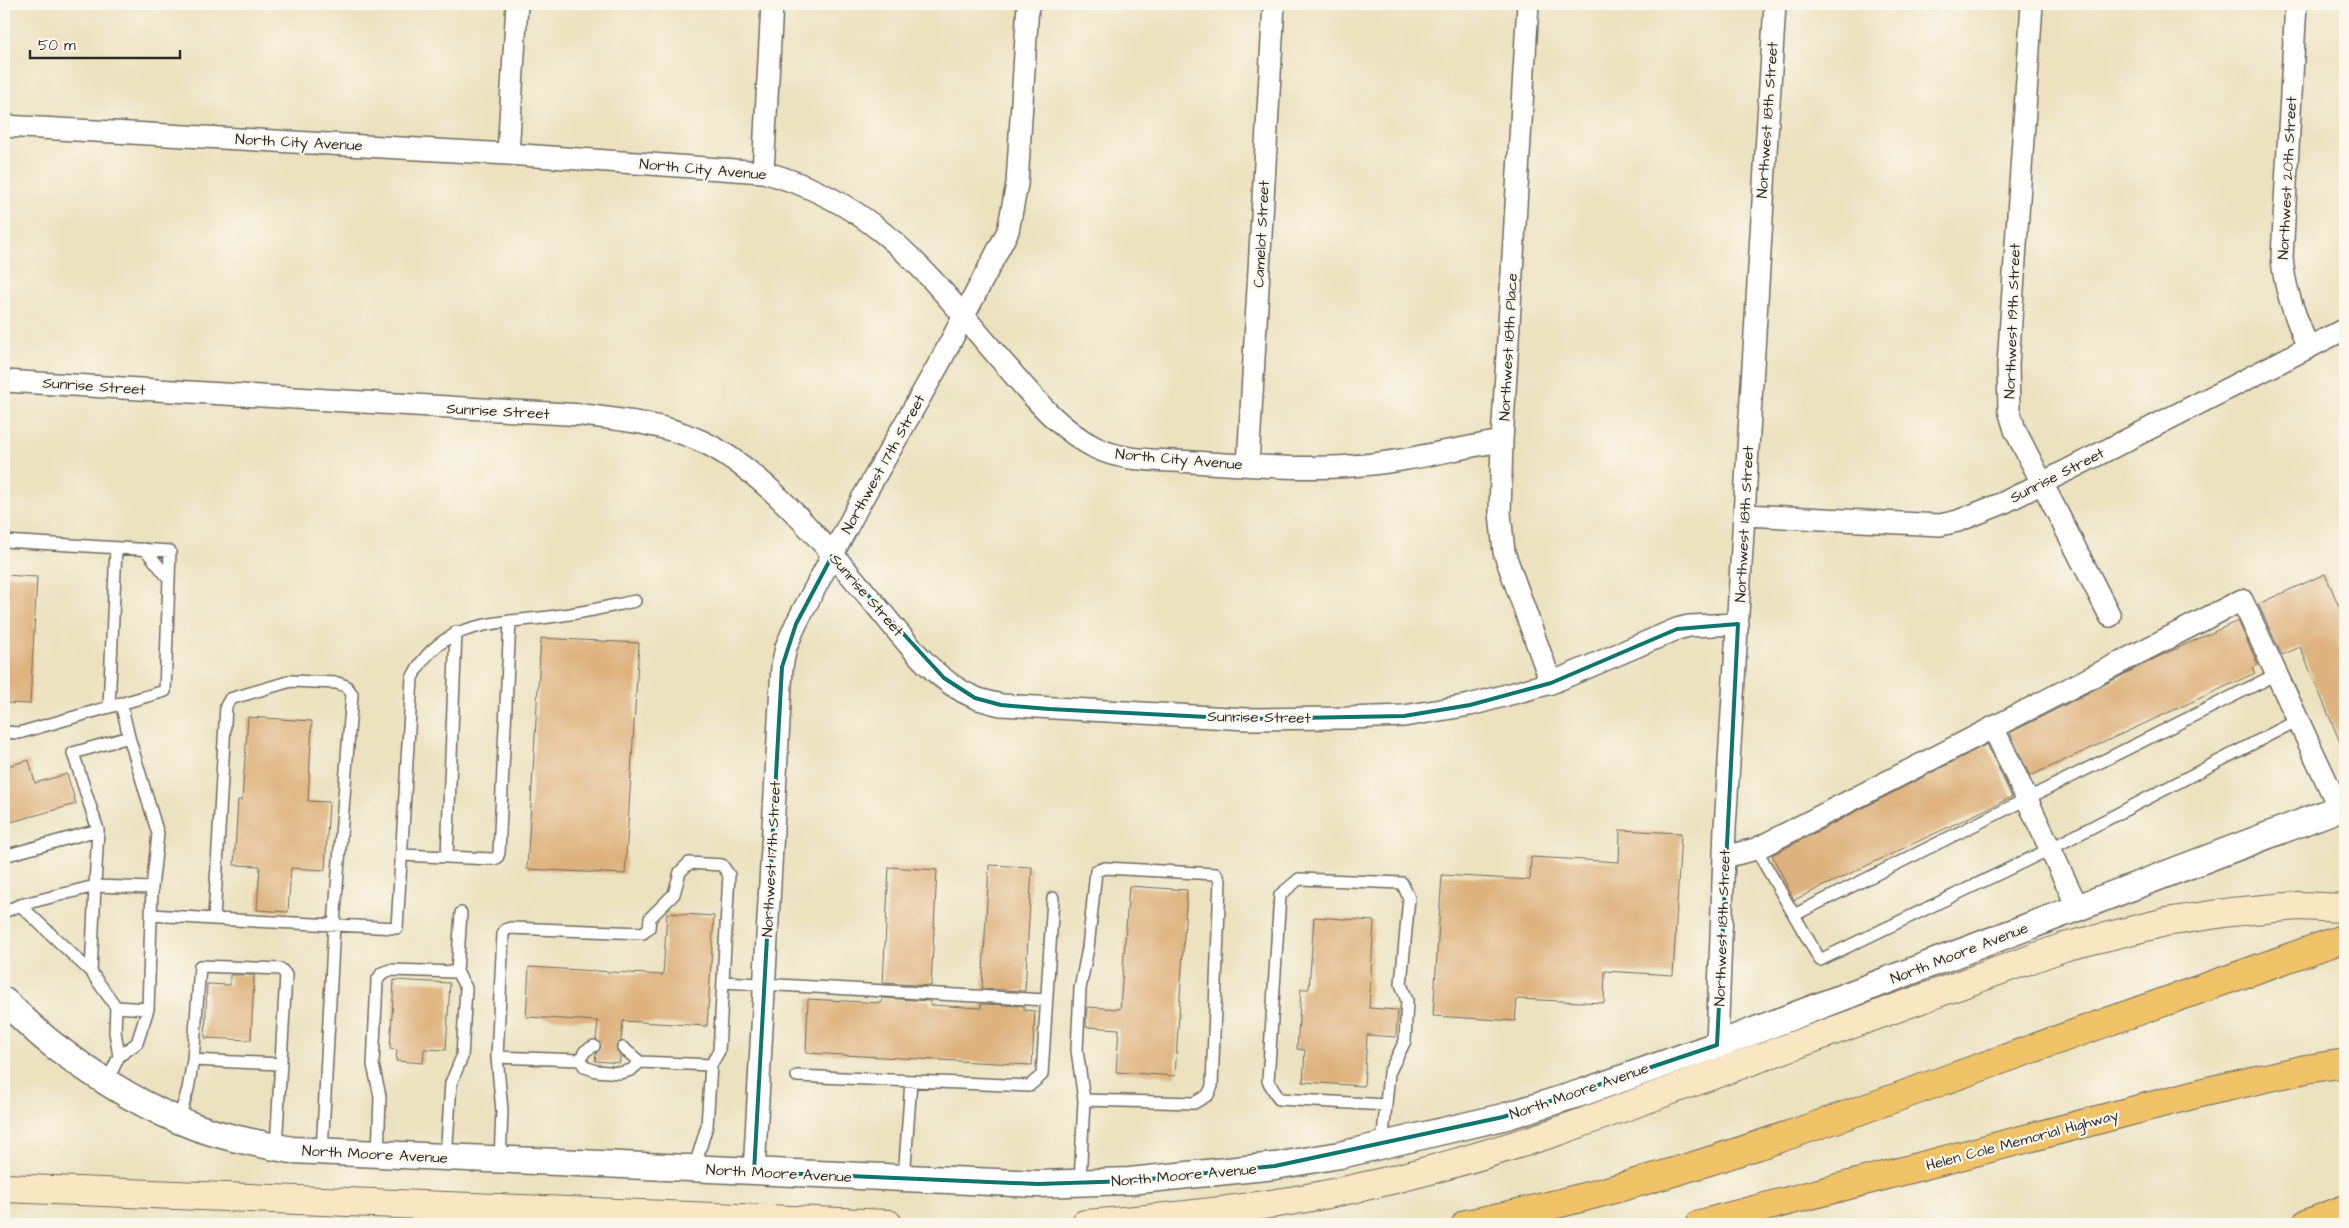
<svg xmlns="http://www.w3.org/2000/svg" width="2349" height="1228" font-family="'Architects Daughter',sans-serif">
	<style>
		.building { fill: #deb27e }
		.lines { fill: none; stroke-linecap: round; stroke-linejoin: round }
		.service-casing { stroke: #6f6b5f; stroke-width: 14 }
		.minor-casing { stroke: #6f6b5f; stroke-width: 24 }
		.tertiary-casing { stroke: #6f6b5f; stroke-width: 29 }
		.secondary-casing { stroke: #6f6b5f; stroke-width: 30 }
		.motorway-casing { stroke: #6f6b5f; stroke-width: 30 }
		.service { stroke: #fff; stroke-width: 11 }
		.minor { stroke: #fff; stroke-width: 21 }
		.tertiary { stroke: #fff; stroke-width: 26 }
		.secondary { stroke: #f9e7c3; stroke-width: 28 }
		.motorway { stroke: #f1c369; stroke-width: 28 }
		.marked { fill: none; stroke: #0f766e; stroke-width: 4; stroke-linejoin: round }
		.labels { text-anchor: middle; stroke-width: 4.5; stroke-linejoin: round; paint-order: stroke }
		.street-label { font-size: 15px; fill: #2b2b2b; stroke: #fbf7ec }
	</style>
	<rect width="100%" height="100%" fill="#fbf7ec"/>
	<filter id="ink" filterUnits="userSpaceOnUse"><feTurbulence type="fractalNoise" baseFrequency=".02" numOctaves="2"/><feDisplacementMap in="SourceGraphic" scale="10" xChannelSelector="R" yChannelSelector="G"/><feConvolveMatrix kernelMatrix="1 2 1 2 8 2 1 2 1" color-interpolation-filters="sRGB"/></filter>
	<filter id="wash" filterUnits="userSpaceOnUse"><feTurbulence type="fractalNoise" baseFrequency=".0096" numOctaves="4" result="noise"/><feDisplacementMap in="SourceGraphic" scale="20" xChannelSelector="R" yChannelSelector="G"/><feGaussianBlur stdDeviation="1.12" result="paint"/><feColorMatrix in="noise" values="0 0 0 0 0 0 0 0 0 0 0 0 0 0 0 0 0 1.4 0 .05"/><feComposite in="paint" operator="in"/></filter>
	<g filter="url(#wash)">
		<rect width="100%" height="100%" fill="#ece2c0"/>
		<g id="blocks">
			<!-- building -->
			<path class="building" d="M2325,574L2345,620V754L2300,647L2282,655L2258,604Z
				M4,575L37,577L30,704L4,703Z
				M2238,621L2258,665L2252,668L2255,673L2030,776L2010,733L2160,656Z
				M541,638L639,643L625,874L527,869Z
				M248,717L312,721L308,801L329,802L325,870L291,868L288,912L257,910L260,866L234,865L238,800H242Z
				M1987,744L2012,797L1794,900L1772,855Z
				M29,760L35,783L67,774L76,804L4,824V767Z
				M1620,830L1681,833L1673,975L1605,971L1604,1003L1517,999L1515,1021L1433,1016L1442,875L1530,880L1531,857L1619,862Z
				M989,865L1032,867L1025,991L982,989Z
				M889,867L937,870L931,986L883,983Z
				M1129,886L1187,890L1175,1076L1116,1072L1119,1029L1086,1027L1087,1007L1120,1009Z
				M667,913L714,916L707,1026L623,1021L621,1041L616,1047L620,1056V1063L595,1061L596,1054L601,1047L596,1039L598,1021L526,1017L529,967L663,975Z
				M1314,917L1374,921L1369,1008L1398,1010L1396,1037L1367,1035L1364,1086L1303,1082L1305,1050L1297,1049L1301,989H1309Z
				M230,975H254L251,1040L205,1038L207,984L230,985Z
				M394,980L450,983L446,1050L424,1049L423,1063L396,1061L397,1050L390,1049Z
				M882,998L930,1001V1005L981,1008V1004L1024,1006V1010L1035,1011L1032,1065L806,1053L808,999L882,1003Z"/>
		</g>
	</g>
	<g filter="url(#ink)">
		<use href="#blocks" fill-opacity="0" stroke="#6f6b5f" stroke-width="1"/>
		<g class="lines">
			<!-- service casing -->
			<g class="service-casing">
				<path id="service" d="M4,541L170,551L165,691L19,733L4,732
					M145,549L169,579
					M121,703L129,737
					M109,707L116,548
					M1756,849L1820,960L2050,849L2298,720
					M402,855L492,859L497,858L499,853L510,621
					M4,856L98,830L95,886L20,905L4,912
					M447,857L456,632
					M20,905L91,972L95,886L152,888
					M152,915L214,919
					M1794,915L2277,674
					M91,972L116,1007L115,1032L119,1056L137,1043L148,1009L152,888L158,834L129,737L73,753L98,830
					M723,982L1046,1000
					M116,1007L148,1009
					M623,1048L640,1062
					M497,1057L580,1060L585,1067L596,1071L620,1073L631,1070L640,1062L711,1065
					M580,1060L585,1051L594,1046
					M797,1076L1029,1086L1042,1075L1053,898
					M107,1082L119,1056
					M179,1119L188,1089L193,1060
					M1382,1146L1389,1073L1405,1041L1407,1001L1401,984L1409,898L1402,883L1299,879L1280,895L1268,1081L1279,1099L1386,1105
					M276,1147L286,975L281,969L200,966L193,1060L281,1064
					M322,1152L334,925L352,694L346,686L337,683L291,681L230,699L226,706L214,919L397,928L412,678C443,615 505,625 563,615C587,612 611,606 635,601
					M378,1155L380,1096L373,1065L377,981L382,973L390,970L457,972
					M446,1158L451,1083L462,1057L466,988L457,972L461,913
					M500,1160L502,1111L497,1057L503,934L505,930L510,928L643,933L649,928L650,918L674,894L680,872L689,863L722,865L729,875L719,1051L711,1065L707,1126L694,1169
					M904,1179L911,1081
					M1080,1183L1084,1100L1077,1050L1080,989L1088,948L1096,871L1105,868L1216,874L1220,881L1212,1086L1208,1095L1194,1103L1084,1100"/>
			</g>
			<!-- minor casing -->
			<g class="minor-casing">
				<path id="minor" d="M1528,4L1502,441L1500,513L1504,552L1551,683
					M2032,4L2008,365L2009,410L2015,430L2110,616
					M2296,4L2282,257C2284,290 2296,317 2308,348
					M4,126L508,154L763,172C883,204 931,280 1008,368C1034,398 1060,430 1096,448C1125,462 1161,460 1193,462C1245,465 1298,470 1351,466C1401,463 1452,449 1502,441
					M508,154L517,4
					M763,172L772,4
					M4,381L583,415C621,420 658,423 694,438C758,463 824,544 869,597C899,632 931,680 976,698C984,701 993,703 1001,705L1247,719L1348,718L1404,716L1470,705L1551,683L1677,629L1689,626L1738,624
					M1248,465L1274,4
					M1745,515L1940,525L1958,521L2003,503L2345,329
					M1993,727L2078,908
					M1724,857L1756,849L2242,600L2339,808
					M1717,1045L1725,828L1775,4
					M754,1172L782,667L786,647L796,624L862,499L940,362L1008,231L1017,184L1028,4"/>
			</g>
			<!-- tertiary casing -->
			<g class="tertiary-casing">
				<path id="tertiary" d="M4,1001C20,1015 35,1031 52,1044C94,1076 146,1109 196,1127C227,1138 260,1144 292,1150L1038,1184L1130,1181L1275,1166L1340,1155L1503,1117L1584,1092L1717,1045L2345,806"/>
			</g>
			<!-- secondary casing -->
			<g class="secondary-casing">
				<path id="secondary" d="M4,1188L888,1224
					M1085,1224C1153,1219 1222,1212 1290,1201C1381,1186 1470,1160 1559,1131L2064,947L2166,922L2231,912L2298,906L2345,908"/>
			</g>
			<!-- motorway casing -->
			<g class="motorway-casing">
				<path id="motorway" d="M1466,1224C1630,1192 1785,1138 1942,1081C2076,1033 2211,985 2345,938
					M1700,1224L2204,1092L2306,1069L2345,1063
					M2306,1224L2345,1209"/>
			</g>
			<!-- service -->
			<use href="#service" class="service"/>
			<!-- minor -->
			<use href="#minor" class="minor"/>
			<!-- tertiary -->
			<use href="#tertiary" class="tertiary"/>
			<!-- secondary -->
			<use href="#secondary" class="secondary"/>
			<!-- motorway -->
			<use href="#motorway" class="motorway"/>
		</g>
	</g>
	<!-- marked area -->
	<path class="marked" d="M832,556L944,678L975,698L1001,705L1049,709L1247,719L1404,716L1470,705L1551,683L1677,629L1738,624L1717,1045L1503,1117L1275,1166L1130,1181L1038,1184L754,1172L782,667L796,624Z"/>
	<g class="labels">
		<!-- street labels -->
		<g class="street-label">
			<text transform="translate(1767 120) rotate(-86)" y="5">Northwest 18th Street</text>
			<text transform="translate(299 142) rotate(3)" y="5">North City Avenue</text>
			<text transform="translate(703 169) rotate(5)" y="5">North City Avenue</text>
			<text transform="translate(2287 178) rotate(-87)" y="5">Northwest 20th Street</text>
			<text transform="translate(1261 234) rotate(-87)" y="5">Camelot Street</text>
			<text transform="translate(2012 321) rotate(-88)" y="5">Northwest 19th Street</text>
			<text transform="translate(1508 347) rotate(-87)" y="5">Northwest 18th Place</text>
			<text transform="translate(94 386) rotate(4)" y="5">Sunrise Street</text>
			<text transform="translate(498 411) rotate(3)" y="5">Sunrise Street</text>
			<text transform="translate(1179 459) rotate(5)" y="5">North City Avenue</text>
			<text transform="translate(883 464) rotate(-61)" y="5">Northwest 17th Street</text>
			<text transform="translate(2057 475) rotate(-27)" y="5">Sunrise Street</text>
			<text transform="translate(1744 524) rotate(-87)" y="5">Northwest 18th Street</text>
			<text transform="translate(867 595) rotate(49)" y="5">Sunrise Street</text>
			<text transform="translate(1259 717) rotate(1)" y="5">Sunrise Street</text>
			<text transform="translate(771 859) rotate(-87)" y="5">Northwest 17th Street</text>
			<text transform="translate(1722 928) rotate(-88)" y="5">Northwest 18th Street</text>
			<text transform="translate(1959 953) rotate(-21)" y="5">North Moore Avenue</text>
			<text transform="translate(1579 1091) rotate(-19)" y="5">North Moore Avenue</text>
			<text transform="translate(2022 1140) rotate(-15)" y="5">Helen Cole Memorial Highway</text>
			<text transform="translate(375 1154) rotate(3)" y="5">North Moore Avenue</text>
			<text transform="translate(779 1173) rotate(3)" y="5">North Moore Avenue</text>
			<text transform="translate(1184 1175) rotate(-5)" y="5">North Moore Avenue</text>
		</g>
	</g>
	<!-- margin -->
	<rect width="2349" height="1228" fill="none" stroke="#fbf7ec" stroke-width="20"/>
	<!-- scale -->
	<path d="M30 50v8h150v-8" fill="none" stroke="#2b2b2b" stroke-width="2.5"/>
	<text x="38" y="50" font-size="15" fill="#2b2b2b" stroke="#fbf7ec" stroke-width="4" paint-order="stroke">50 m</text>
</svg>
